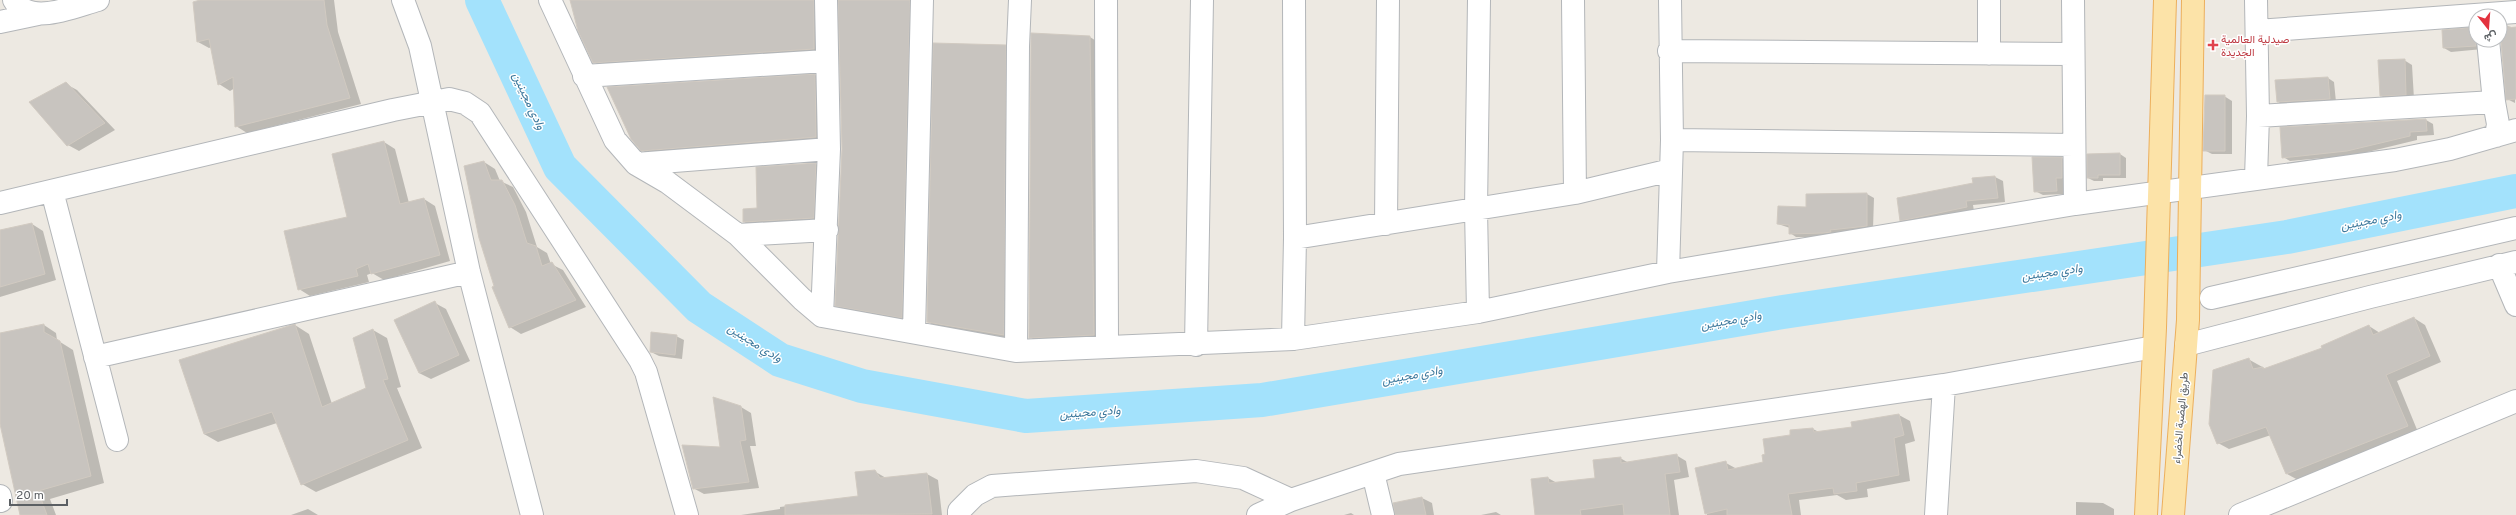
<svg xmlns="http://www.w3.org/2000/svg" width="2516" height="515" font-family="Overpass,Vazirmatn,sans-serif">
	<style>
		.shadow { fill: #0003 }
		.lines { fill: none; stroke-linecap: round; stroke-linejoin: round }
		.river { stroke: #a3e2fc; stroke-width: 34 }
		.building { fill: #c8c4bf; stroke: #d1cac1 }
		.minor-casing { stroke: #b3b6b9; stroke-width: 24 }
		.major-casing { stroke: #ecaf5c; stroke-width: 24 }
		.minor { stroke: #fff; stroke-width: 22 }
		.major { stroke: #fce3a8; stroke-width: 22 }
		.health-dot { fill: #e0444e; stroke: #fff; stroke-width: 1.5 }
		.labels { text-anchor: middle; stroke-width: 3; stroke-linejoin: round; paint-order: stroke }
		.health-label { font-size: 11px; fill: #be3a42; stroke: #fff; text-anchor: start }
		.street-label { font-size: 11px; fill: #5b5f63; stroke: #fff }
		.water-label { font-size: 12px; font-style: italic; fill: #3c789c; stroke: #fff }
	</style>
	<rect width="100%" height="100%" fill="#ede9e2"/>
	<!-- shadow -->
	<path class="shadow" d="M204,0H334L338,32L361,104L247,133L236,126L235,88L230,91L219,84L212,47L209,48L198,42L194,3Z
		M571,0H833L828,57L608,71L594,62Z
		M840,0H924L916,325L850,313L836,305L842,149Z
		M2507,26L2516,28L2515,103L2507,99L2500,36V27Z
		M2476,28V40H2484L2483,49L2451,52L2444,48Z
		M1090,37L1104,46L1108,343L1044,346L1030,337Z
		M1005,46L1020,54L1018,343L942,330L928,322Z
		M2404,60L2412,65L2414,99L2389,100L2381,96Z
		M815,75L829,84L830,145L657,159L642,150Z
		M2328,78L2334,82L2336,102L2284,105L2278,102Z
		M66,84L77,90L115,130L79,151L68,145Z
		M2224,96L2232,101V154H2212L2204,150Z
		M2426,120L2433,124L2434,135L2417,136V140L2355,155L2290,161L2283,157Z
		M384,142L395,149L409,203L424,199L435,206L450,261L384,280L372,273L367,275L369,282L310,296L299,289L348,217Z
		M2120,154L2126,158V178H2103V181H2094L2088,178Z
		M2062,158L2069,163L2070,182H2063L2064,194L2043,195L2035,191Z
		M484,162L495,169L500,181L513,187L526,212L537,247L547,253L551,264L563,270L586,307L521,334L510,327L495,286Z
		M816,164L826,170L824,224L755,228L744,222Z
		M1995,177L2003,181L2005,202L1973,205L1974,211L1909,224L1901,220L1974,183Z
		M1867,194L1874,198L1873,229L1830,237H1796L1790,233V228L1778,224L1807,208V195Z
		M32,224L43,231L56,280L0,297V231Z
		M435,303L446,309L470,361L431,379L419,373Z
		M2414,318L2425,325L2441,362L2397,381L2418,432L2298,480L2287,474L2271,435L2229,449L2218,443L2248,359L2266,369L2324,349L2369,326L2380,333Z
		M44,325L56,333L57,340L73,350L104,483L50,499L56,515H21L0,419V334Z
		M295,325L309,334L332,404L367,389L373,330L387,338L401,387L397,388L422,448L316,492L302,484L277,423L218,442L204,434Z
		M676,336L684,340L682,359L659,356L651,352Z
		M741,407L751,413L756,446H750L759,488L704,494L693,488L721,448Z
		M1899,415L1910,421L1915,441L1905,444L1910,481L1867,489L1868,497L1846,500L1837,495L1799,500L1801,515H1707L1696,469L1726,463L1737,469L1764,463L1791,436L1813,429L1819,432L1853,428Z
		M1676,455L1686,461L1689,477L1674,480L1679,515H1536L1548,478L1557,483L1596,479L1620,458L1629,463Z
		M874,471L886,478L927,474L938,480L942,515H741L780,509V507L859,497Z
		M1422,498L1432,503L1434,515H1396Z
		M2076,502L2103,503L2114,509V515H2076Z
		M308,509L318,515H291Z
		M1496,512L1501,515H1481Z
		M1351,513L1354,515H1344Z"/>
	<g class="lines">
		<!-- river -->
		<path class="river" d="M482,0L560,167L699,307L780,360L862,386L1026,416L1262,400L1783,312L2287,237L2516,191"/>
	</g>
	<!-- building -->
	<path class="building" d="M200,0H324L327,25L350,98L235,127L233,77L218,85L209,39L197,42L193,2Z
		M570,0H814V49L593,63L578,31Z
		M838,0H910L902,318L835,306L842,149Z
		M2507,25V28L2516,27V99L2506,100L2500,26Z
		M2476,27V46L2443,48L2442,30Z
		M1031,33L1090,36L1094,335L1029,338Z
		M933,43L1006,45L1004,335L927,322Z
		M2405,59L2406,95L2380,96L2378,60Z
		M815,74L816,137L641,151L631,139L607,87Z
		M2328,77L2330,99L2277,102L2275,80Z
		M66,82L105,123L67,146L29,102Z
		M2205,95H2225V151H2203Z
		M2426,119L2427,131L2410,132V136L2347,151L2282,158L2280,127Z
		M384,141L400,204L424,198L440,255L371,274L368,264L356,269L358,276L298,290L284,231L347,217L332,154Z
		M2120,153V175H2098V178H2087V154Z
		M2032,157H2062V178H2056L2057,191L2034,192Z
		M484,161L491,180H502L515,205L527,243L536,246L542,266L552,262L576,300L509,328L492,287L494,286L479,238L464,166Z
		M816,163L814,218L743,222V209L757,208L756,167Z
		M1995,176L1998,198L1966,201L1967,207L1900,221L1897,198L1973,183L1972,178Z
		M1867,193V226L1830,230L1831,232L1823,233L1789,234V225L1777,224L1778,206L1806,207V194Z
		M32,223L45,274L0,287V230Z
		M435,301L459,355L419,373L394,320Z
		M2414,317L2430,356L2386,375L2408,426L2286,474L2266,427L2217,444L2209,424L2213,370L2249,358L2253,369L2263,367V369L2322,348L2321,346L2369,325L2373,335Z
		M44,324V332L60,341L91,476L38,491L47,515H20L0,424V333Z
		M295,324L322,407L366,388L353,338L373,329L388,379L383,380L408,440L301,485L272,412L204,434L179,360Z
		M651,332L677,335L675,355L650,352Z
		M713,397L741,406L746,440L740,441L749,482L693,489L682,445L720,447Z
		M1899,414L1904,435L1894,438L1899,475L1856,483L1857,491L1834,494L1833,488L1788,494L1792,515H1727V509L1705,514L1695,468L1726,461L1728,470L1763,462L1762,455L1765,454L1763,439L1790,435V430L1813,428L1814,432L1852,427L1851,422Z
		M1677,454L1680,472L1665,474L1670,515H1624L1623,504L1580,510L1581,515H1535L1531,479L1548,477L1549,483L1595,478L1593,460L1621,457V463Z
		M875,470L880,478L927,473L932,514L785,515V505L858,496L855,472Z
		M1422,497L1426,515H1395L1393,503Z"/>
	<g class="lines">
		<!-- minor casing -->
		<g class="minor-casing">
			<path id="minor" d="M14,0C29,27 75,6 98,0
				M403,0L420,46L469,272L532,515
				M550,0L615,140L636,164L667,182L738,235L802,299L822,316L1016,351L1293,339L1478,312L1668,272L2075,204L2395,160L2450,149L2516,130
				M1106,0L1107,346
				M1573,0L1575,193
				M1989,0V54
				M2073,0L2075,204
				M0,22L38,14
				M2257,31L2516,12
				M2488,40L2494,102L2498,124L2496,136
				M1669,51L2073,54
				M584,76L826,61
				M2258,116L2494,102
				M1672,140L2074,145
				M636,164L829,149
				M2256,178L2258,116L2256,0
				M52,191L117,440
				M0,203L393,110L449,99L465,103L480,113L640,360L646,372L687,515
				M1386,224L1388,0
				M738,235L827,230
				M1295,238L1575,193L1671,170
				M2499,265L2516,305
				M1668,272L1672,140L1670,0
				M2211,298L2516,228
				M1478,312L1476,209L1479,0
				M822,316L829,149L826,0
				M914,332L922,0
				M1293,339L1295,238L1294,0
				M1196,345L1202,0
				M2186,345L2370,297L2516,262
				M1016,351L1018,46L1020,0
				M95,357L469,272
				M1373,473L1383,515
				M0,496L1,501
				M959,515V511L975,495L992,486L1196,471L1243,478L1291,500
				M1258,515L1291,500L1399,464L1944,385L2154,347
				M1936,515L1944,385
				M2240,515L2516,401"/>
		</g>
		<!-- major casing -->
		<g class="major-casing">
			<path id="major" d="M2146,515L2155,328L2165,0
				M2173,515L2188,320L2193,0"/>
		</g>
		<!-- minor -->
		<use href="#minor" class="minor"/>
		<!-- major -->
		<use href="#major" class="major"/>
	</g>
	<!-- markers -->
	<path class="health-dot" d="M2211 39h4v4h4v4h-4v4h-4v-4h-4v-4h4z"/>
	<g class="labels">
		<!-- health labels -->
		<g class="health-label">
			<text x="2221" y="43">صيدلية العالمية<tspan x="2221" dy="13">الجديدة</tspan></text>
		</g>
		<!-- street labels -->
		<g class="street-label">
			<text transform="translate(2180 418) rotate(-85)" y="4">طريق الهضبة الخضراء</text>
		</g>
		<!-- water labels -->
		<g class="water-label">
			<text transform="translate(529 101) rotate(65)" y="4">وادي مجينين</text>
			<text transform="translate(2371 220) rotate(-11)" y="4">وادي مجينين</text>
			<text transform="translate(2052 272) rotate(-8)" y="4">وادي مجينين</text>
			<text transform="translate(1731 320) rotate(-10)" y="4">وادي مجينين</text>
			<text transform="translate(755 343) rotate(32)" y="4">وادي مجينين</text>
			<text transform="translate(1412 375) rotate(-10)" y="4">وادي مجينين</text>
			<text transform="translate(1090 412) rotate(-4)" y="4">وادي مجينين</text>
		</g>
	</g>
	<!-- north arrow -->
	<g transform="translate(2488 28) rotate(163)"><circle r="19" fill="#ffffff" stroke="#bdbfc1"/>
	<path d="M0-3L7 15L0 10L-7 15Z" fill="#e3323e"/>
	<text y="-6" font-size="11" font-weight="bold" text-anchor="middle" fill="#5b5f63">ش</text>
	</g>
	<!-- scale -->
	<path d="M10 499v6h57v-6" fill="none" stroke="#5b5f63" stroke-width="2"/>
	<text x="16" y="499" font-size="12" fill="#5b5f63" stroke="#ffffff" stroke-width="3" paint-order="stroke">20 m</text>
</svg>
